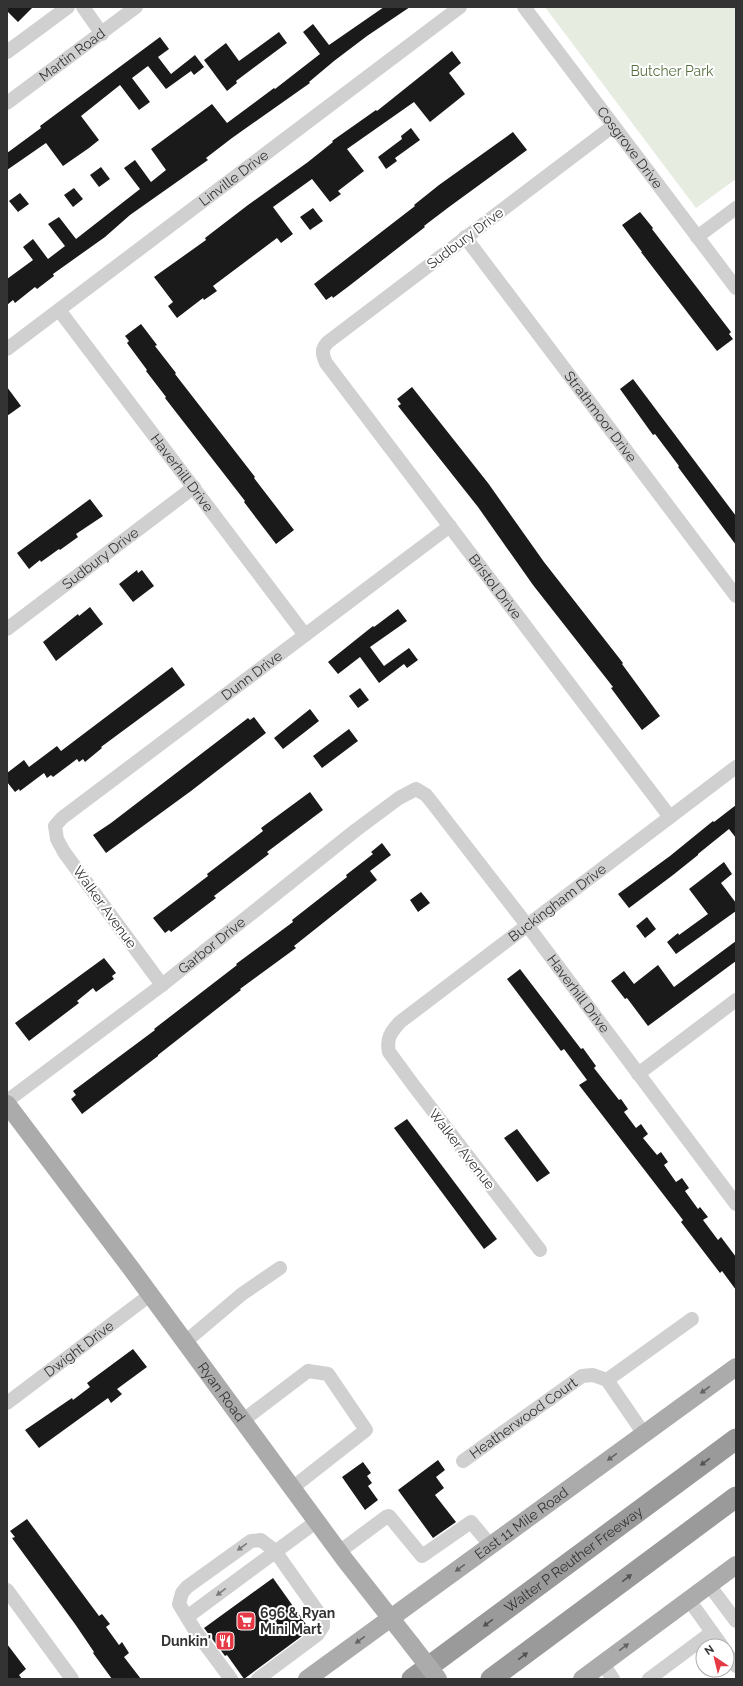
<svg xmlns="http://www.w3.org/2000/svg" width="743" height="1686" font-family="Raleway,sans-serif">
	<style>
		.green { fill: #e6ecdf }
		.building { fill: #1a1a1a }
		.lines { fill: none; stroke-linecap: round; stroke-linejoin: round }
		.minor { stroke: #d0d0d0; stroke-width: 14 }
		.major { stroke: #ababab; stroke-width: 18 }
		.highway { stroke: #9a9a9a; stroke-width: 21 }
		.major-bridge { stroke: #ababab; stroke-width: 18 }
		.oneway { fill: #636363 }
		.oneway2 { fill: #525252 }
		.oneway3 { fill: #7a7a7a }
		.labels { text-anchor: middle; stroke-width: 4; stroke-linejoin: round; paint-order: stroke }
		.street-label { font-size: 14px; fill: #333; stroke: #fff }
		.park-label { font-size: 14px; fill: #56703f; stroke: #fff }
		.poi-label { font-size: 14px; font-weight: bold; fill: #333; stroke: #fff; text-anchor: start }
	</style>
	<rect width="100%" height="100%" fill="#fff"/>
	<!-- green -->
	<path class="green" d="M545,7H736V179L696,208Z"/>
	<!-- building -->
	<path class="building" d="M7,7H33L18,22L7,11Z
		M384,7H410L367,36L334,61L309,82L310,83L232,138L206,158L208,160L130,215L105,237L53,274L54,276L37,289L35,287L15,303L13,300L7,305V279L33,260L23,247L33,239L48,259L65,246L48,224L59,217L76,239L140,189L124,168L135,160L151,182L166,170L151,149L212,104L227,123L274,88L275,89L320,54L303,32L313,24L329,45Z
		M279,32L287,43L236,81L237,83L227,91L204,60L226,43L239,61Z
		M160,37L169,49L158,57L171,74L195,55L204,67L194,75L191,71L166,89L148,66L132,78L150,102L139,110L120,85L81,116L99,140L89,148L63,166L46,143L7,170V153L41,128L40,126Z
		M452,51L461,63L449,73L465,94L430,122L414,102L347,149L364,171L338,191L341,194L330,202L312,179L273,207L293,234L281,243L277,238L213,286L217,291L204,300L203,298L177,318L168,306L173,302L154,277L206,240L205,238L248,205L308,162L333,142L332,141L376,110L377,111Z
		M411,128L420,140L395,158L397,161L386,169L378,157L402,139L401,136Z
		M513,132L527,150L449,207L424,226L425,227L349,286L333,298L332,296L326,300L314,284L415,206L414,205L439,185Z
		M101,167L110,179L99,187L90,175Z
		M74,188L83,199L73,207L64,195Z
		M20,193L29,204L18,212L9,201Z
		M313,208L323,221L310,230L300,217Z
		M640,212L653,228L652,229L731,332L729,334L733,339L717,351L641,252H642L622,225Z
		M141,324L157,345L155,346L176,373L175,374L255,477L254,478L294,530L276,544L244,502L245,501L165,398L166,397L146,371L147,370L127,343L129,341L125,336Z
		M633,379L736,516V545L678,467L679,466L655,434L653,435L620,389Z
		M7,387L21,406L7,416Z
		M412,387L488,483L544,562L623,663L622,664L660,716L642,730L611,688L613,687L533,585L478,507L398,406L401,404L397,399Z
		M90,499L103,516L76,534L78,537L60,550L59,549L41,562L40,560L29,569L17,553Z
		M137,570L138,573L142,570L154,586L133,602L119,584Z
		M90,607L103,624L56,661L43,642L78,614L79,616Z
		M398,609L407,621L370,647L384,666L409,648L418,660L407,668L404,664L379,683L360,657L338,674L328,662L373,626L374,627Z
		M172,667L185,685L101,747L102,748L85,762L83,759L79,762L77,759L53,777L51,775L47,778L44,773L20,791L19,789L15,792L7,782V773L24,760L29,767L57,746L61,751Z
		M360,688L369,700L358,708L349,696Z
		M310,709L319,721L283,749L274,738Z
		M254,717L266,733L191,791L106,853L93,835L111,823L248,718L250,720Z
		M349,729L358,741L322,768L313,756Z
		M310,792L323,810L267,852L269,854L214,896L216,898L171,932L169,930L165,933L153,918L208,876L207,874L263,831L261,828Z
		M736,805V838L729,829L698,854V855L673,875L629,908L618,894L670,856L713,821L714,822Z
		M382,843L391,855L370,871L377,880L294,946L296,948L240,989L241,990L158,1055V1056L82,1114L71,1099L76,1095L73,1091L155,1030L154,1029L237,965L236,964L293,922L292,920L347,877L346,875L373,854L371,852Z
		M724,862L732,874L721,883L736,903V911L676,954L667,942L678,933L679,935L708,914L689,889Z
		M421,892L430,903L418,912L410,900Z
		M647,917L656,929L645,938L636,926Z
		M736,941V961L648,1026L627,998L625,999L611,981L624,971L634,984L658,965L674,987Z
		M104,958L116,973L112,976L114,979L96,992L93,988L77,1001L79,1003L29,1041L15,1023Z
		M520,969L581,1049L583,1048L596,1066L594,1068L619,1100L621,1099L628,1109L624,1112L636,1128L641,1124L648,1134L643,1138L657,1155L661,1152L668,1162L664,1165L676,1182L682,1178L689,1188L685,1191L698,1209L700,1207L708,1217L703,1220L718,1240L721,1237L736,1257V1290L722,1271L720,1273L681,1222L683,1220L579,1085L587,1080L564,1049L561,1051L507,979Z
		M407,1119L497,1239L484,1249L394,1128Z
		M517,1129L550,1173L537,1182L504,1138Z
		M133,1349L147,1367L117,1389L122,1394L111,1403L108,1398L39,1448L25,1430L72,1398L73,1400L90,1387L87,1383Z
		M438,1460L445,1470L436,1477L444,1488L435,1495L456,1522L433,1538L398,1490Z
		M363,1462L371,1473L367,1476L372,1483L368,1486L378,1500L365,1510L342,1477Z
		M27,1519L99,1616L102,1614L110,1624L106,1627L119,1645L122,1642L129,1653L124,1657L141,1679H112L93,1653L94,1652L75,1624L12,1538L15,1537L10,1531Z
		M273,1578L310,1630L244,1679L227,1655L225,1656L204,1628Z
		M7,1644L26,1669L19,1675L22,1679H7Z"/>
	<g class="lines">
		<!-- minor -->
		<g class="minor">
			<path d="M83,7L102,34"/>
			<path id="s1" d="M524,7L736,288"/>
			<path d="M7,52L68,7"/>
			<path id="s2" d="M7,103L136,7"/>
			<path id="s3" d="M613,126L328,342C321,349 322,354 326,363L670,817"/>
			<path id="s4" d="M465,237L736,596"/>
			<path d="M697,237L736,208"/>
			<path id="s5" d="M59,310L305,635"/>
			<path id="s6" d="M7,349L460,7"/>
			<path id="s7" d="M7,629L194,487"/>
			<path id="s8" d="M162,985L64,852L57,839L55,826L62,818L450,526"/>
			<path d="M638,1074L736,1000"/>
			<path id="s9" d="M7,1101L162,985L356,830L399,798L416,789L426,795L434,805L527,925L736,1204"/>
			<path id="s10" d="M540,1250L414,1086L389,1052C386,1038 391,1032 400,1022L736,767"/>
			<path d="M184,1343L242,1294L280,1268"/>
			<path d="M607,1380L692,1319"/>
			<path id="s11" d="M7,1403L150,1295"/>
			<path d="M242,1421L308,1371L328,1374L366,1430L292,1488"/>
			<path id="s12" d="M463,1461L582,1376L593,1375L607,1380L644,1434"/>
			<path d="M339,1552L386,1517L389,1516L422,1556L471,1522L491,1546"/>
			<path d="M709,1585L736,1621"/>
			<path d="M7,1590L72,1679"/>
			<path d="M689,1600L722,1646"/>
			<path d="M187,1617L317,1521"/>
			<path d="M727,1654L736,1666"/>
			<path d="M603,1664L613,1679"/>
			<path d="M231,1679L196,1632L179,1604L182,1593L187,1587L251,1541L261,1540L275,1551L323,1619V1626L317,1635L258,1679"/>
			<path d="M649,1679L712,1632"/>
		</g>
		<!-- major -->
		<g class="major">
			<path id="s13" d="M7,1104L133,1271L345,1560L411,1644"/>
			<path id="s14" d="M307,1679L736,1367"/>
			<path d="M582,1679L736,1565"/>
		</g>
		<!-- highway -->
		<g class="highway">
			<path id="s15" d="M412,1679L736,1439"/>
			<path d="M491,1679L736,1497"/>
		</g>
		<!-- major-bridge -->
		<path class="major-bridge" d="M411,1644L438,1679"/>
	</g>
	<!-- one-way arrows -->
	<defs><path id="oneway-solid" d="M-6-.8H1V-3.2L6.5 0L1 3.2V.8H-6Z"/></defs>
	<g class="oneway">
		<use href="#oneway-solid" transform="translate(705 1390) rotate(144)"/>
		<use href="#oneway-solid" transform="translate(612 1457) rotate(144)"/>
		<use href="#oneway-solid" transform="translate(460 1568) rotate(144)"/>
		<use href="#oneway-solid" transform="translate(360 1640) rotate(144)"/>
		<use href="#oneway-solid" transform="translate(624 1647) rotate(-36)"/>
	</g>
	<g class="oneway2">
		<use href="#oneway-solid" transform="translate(705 1462) rotate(144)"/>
		<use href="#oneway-solid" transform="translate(627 1578) rotate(-37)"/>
		<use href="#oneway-solid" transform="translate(488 1623) rotate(144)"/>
		<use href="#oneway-solid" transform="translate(523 1656) rotate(-36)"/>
	</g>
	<g class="oneway3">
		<use href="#oneway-solid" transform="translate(242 1547) rotate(144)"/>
		<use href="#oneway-solid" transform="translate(221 1592) rotate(143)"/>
	</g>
	<!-- icons -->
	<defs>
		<g id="supermarket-square" transform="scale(1)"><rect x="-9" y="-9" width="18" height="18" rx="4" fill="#e63946" stroke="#fff"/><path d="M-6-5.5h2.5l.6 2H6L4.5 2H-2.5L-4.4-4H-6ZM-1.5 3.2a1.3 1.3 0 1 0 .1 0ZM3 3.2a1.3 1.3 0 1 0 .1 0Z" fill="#fff"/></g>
		<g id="restaurant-square" transform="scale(1)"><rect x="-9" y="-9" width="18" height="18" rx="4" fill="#e63946" stroke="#fff"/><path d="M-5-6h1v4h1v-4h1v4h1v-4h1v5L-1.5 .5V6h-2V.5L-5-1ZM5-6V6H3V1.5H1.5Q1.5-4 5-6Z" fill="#fff"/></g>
	</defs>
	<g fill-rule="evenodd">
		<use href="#supermarket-square" x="246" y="1621"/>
		<use href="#restaurant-square" x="225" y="1641"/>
	</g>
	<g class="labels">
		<!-- street labels -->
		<g class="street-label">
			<text dy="5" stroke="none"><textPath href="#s2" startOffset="81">Martin Road</textPath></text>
			<text dy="5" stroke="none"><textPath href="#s1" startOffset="176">Cosgrove Drive</textPath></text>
			<text dy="5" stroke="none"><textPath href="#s6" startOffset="284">Linville Drive</textPath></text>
			<text transform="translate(465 238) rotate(-37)" y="5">Sudbury Drive</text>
			<text dy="5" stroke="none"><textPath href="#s4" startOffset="225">Strathmoor Drive</textPath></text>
			<text dy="5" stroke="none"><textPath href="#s5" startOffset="204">Haverhill Drive</textPath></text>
			<text dy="5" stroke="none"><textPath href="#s7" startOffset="117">Sudbury Drive</textPath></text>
			<text dy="5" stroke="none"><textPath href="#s3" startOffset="661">Bristol Drive</textPath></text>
			<text dy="5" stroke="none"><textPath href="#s8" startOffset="441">Dunn Drive</textPath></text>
			<text dy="5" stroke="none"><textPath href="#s10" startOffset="480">Buckingham Drive</textPath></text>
			<text transform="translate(105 907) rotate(54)" y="5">Walker Avenue</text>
			<text dy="5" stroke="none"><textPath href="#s9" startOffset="257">Garbor Drive</textPath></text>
			<text dy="5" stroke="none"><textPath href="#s9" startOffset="777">Haverhill Drive</textPath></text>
			<text transform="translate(462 1149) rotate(52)" y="5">Walker Avenue</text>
			<text dy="5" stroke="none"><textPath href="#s11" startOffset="90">Dwight Drive</textPath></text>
			<text dy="5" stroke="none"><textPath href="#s13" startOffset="359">Ryan Road</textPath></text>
			<text dy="5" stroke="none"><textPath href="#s12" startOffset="74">Heatherwood Court</textPath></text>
			<text dy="5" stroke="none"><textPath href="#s14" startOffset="265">East 11 Mile Road</textPath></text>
			<text dy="5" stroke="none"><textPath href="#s15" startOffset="201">Walter P Reuther Freeway</textPath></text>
		</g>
		<!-- park labels -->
		<g class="park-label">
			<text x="672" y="76">Butcher Park</text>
		</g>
		<!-- poi labels -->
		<g class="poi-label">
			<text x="260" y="1618">696 &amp; Ryan<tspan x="260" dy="16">Mini Mart</tspan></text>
			<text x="211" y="1646" text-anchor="end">Dunkin'</text>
		</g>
	</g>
	<!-- border -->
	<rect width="743" height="1686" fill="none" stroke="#333333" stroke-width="16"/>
	<!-- north arrow -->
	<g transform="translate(715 1658) rotate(325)"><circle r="19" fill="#ffffff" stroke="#adadad"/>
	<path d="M0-3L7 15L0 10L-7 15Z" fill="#e63946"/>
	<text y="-6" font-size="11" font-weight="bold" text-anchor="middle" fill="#333333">N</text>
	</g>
</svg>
